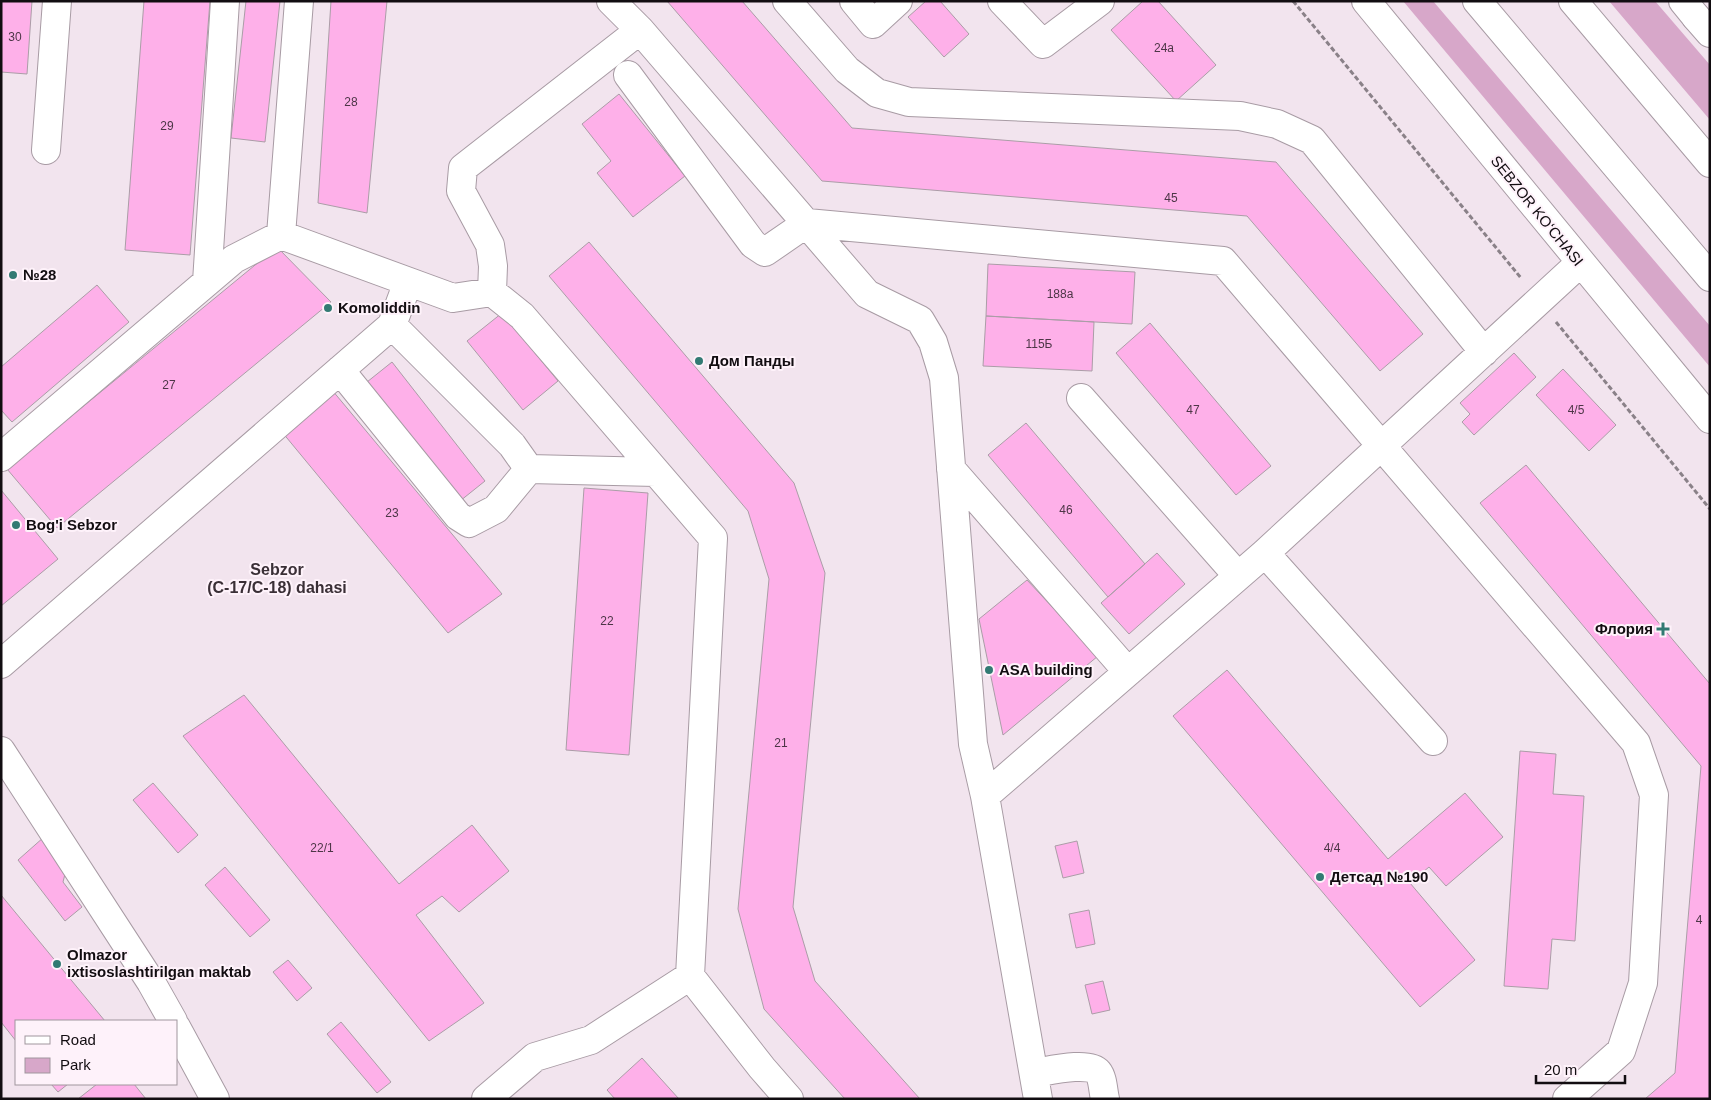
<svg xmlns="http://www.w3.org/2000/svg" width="1711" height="1100" font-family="Arial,sans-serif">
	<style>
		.green { fill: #d7a7c9 }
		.building { fill: #feb0e9; stroke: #ab9da7 }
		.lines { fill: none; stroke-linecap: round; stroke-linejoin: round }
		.minor-casing { stroke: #a89ba4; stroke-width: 30 }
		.major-casing { stroke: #a89ba4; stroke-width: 30 }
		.path { stroke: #8a8188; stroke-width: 3; stroke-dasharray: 5 2.5; stroke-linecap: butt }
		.minor { stroke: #fff; stroke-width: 28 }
		.major { stroke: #fff; stroke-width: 28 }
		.poi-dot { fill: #327a73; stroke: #fef2fa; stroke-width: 2 }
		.labels { text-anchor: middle; stroke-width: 4; stroke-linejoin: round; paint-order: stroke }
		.number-label { font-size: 12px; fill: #4d3647 }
		.street-label { font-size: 15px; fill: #120d11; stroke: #fef2fa }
		.poi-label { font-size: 15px; font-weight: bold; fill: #120d11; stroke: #fef2fa; text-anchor: start }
		.neighbourhood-label { font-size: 16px; font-weight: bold; fill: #3a2f36; stroke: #fef2fa }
	</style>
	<rect width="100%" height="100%" fill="#f2e4ee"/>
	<!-- green -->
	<path class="green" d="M1403,1H1433L1710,326V367Z
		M1609,1H1655L1710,65V120Z"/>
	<!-- building -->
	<path class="building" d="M1,1H32L27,74L1,72Z
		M144,1H210L190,255L125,250Z
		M246,1H280L265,142L231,138Z
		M331,1H387L367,213L318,203Z
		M667,1H742L852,128L1276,162L1423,334L1380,371L1247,216L822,181Z
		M926,1H940L969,34L944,57L908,17Z
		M1143,1H1158L1216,65L1176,101L1111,30Z
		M619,94L685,176L633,217L597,173L611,161L582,124Z
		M589,242L794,483L825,573L793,907L815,981L920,1099H845L764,1009L738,909L769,579L748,511L549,276Z
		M277,247L331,302L57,528L7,469Z
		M988,264L1135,272L1132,324L986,316Z
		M97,285L129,322L12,422L1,410V367Z
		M502,313L558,381L523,410L467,341Z
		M986,316L1094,322L1092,371L983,366Z
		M1150,323L1271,466L1236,495L1116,353Z
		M1514,353L1536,377L1474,435L1462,422L1470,414L1460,403Z
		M392,362L485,481L460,501L367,382Z
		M1563,369L1616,425L1589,451L1536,395Z
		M332,390L502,594L448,633L282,432Z
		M1026,423L1145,564L1108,597L988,455Z
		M1526,465L1710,684V1099H1645L1675,1073L1701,766L1480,503Z
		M584,488L648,493L629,755L566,750Z
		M1,490L58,559L1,606Z
		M1157,553L1185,584L1129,634L1101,603Z
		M1027,580L1098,656L1003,735L979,619Z
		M1227,670L1388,859L1465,793L1503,837L1446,886L1429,867L1410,883L1475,960L1420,1007L1173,716Z
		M244,695L399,884L472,825L509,871L459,912L442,896L416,915L484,1003L429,1041L183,736Z
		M1520,751L1556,754L1553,794L1584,796L1575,941L1552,939L1548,989L1504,986Z
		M153,783L198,835L178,853L133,800Z
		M44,837L67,866L63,882L82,907L65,921L18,860Z
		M1077,841L1084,873L1063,878L1055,846Z
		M225,867L270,920L250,937L205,885Z
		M1,895L105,1021H16V1041L1,1022Z
		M1089,910L1095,944L1076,948L1069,914Z
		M288,960L312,988L297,1001L273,972Z
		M1103,981L1110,1010L1092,1014L1085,985Z
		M341,1022L391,1082L377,1093L327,1034Z
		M642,1058L679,1099H615L607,1090Z
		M51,1084H68L58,1092Z
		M97,1084H134L146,1099H78Z"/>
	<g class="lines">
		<!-- minor casing -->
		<g class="minor-casing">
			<path id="minor" d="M611,1L640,30L867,294L920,320L933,342L944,378L973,744L985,796L1038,1099
				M787,1L847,70L877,93L909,102L1240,116L1277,124L1312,140L1484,352
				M854,1L873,24L898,1
				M1002,1L1043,44L1100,1
				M1366,1L1710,419
				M1683,1L1696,17
				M628,75L753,244L765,252L807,223L1223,261L1636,743L1654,795L1643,983L1621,1051L1567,1099
				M46,150L57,1
				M281,235L299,1
				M207,282L225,1
				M492,292L522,316L713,538L690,976
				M392,325L512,445L529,469L656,472
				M340,370L458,516L469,523L496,509L529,469
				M1081,398L1238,576
				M1,457L234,259L281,235L453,298L492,292L493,266L490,245L461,191L463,168L640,30
				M951,469L1128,672
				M1265,553L1433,741
				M1,664L392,325L408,282
				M1,751L151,982L173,1021
				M985,796L1265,553L1580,263
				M176,1027L215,1099
				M1034,1073C1048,1071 1089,1061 1098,1072C1103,1078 1103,1091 1105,1099
				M486,1099L535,1057L591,1040L690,976L762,1068L789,1099"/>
		</g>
		<!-- major casing -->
		<g class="major-casing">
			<path id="major" d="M1477,1L1710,277
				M1573,1L1710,163
				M1696,17L1710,33"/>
		</g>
		<!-- path -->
		<path class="path" d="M1293,1L1521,278
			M1556,322L1710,509"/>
		<!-- minor -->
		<use href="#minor" class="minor"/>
		<!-- major -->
		<use href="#major" class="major"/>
	</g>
	<!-- markers -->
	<g class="poi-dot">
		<circle cx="13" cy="275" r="5"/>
		<circle cx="328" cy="308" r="5"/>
		<circle cx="699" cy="361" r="5"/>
		<circle cx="16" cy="525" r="5"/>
		<path d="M1660.5 621.5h5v5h5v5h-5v5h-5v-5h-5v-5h5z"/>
		<circle cx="989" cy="670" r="5"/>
		<circle cx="1320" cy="877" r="5"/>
		<circle cx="57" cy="964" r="5"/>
	</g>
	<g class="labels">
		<!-- number labels -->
		<g class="number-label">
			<text x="15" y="41">30</text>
			<text x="1164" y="52">24a</text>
			<text x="351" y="106">28</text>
			<text x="167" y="130">29</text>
			<text x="1171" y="202">45</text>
			<text x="1060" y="298">188a</text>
			<text x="1039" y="348">115Б</text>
			<text x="169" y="389">27</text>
			<text x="1193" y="414">47</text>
			<text x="1576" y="414">4/5</text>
			<text x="1066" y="514">46</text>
			<text x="392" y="517">23</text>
			<text x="607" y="625">22</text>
			<text x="781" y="747">21</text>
			<text x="322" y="852">22/1</text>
			<text x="1332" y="852">4/4</text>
			<text x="1699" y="924">4</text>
		</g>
		<!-- street labels -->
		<g class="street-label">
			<text transform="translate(1537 211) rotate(51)" y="5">SEBZOR KO‘CHASI</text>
		</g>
		<!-- poi labels -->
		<g class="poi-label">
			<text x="23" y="280">№28</text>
			<text x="338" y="313">Komoliddin</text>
			<text x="709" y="366">Дом Панды</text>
			<text x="26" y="530">Bog'i Sebzor</text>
			<text x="1653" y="634" text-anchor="end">Флория</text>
			<text x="999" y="675">ASA building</text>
			<text x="1330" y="882">Детсад №190</text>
			<text x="67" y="960">Olmazor<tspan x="67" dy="17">ixtisoslashtirilgan maktab</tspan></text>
		</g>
		<!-- neighbourhood labels -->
		<g class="neighbourhood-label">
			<text x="277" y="575">Sebzor<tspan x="277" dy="18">(C-17/C-18) dahasi</tspan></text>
		</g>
	</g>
	<!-- border -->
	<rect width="1711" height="1100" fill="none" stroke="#120d11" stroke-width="5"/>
	<!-- legend -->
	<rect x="15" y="1020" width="162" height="65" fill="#fef2fa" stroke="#a0969d"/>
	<rect x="25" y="1036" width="25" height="8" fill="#ffffff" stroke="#a0969d"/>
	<text x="60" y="1045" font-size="15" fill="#120d11">Road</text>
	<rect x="25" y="1058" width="25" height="15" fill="#d7a7c9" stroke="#a0969d"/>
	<text x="60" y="1070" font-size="15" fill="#120d11">Park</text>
	<!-- scale -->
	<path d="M1536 1075v8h89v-8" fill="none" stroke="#120d11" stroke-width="2.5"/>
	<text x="1544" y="1075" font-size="15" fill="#120d11" stroke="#fef2fa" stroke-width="4" paint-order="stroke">20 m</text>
</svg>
